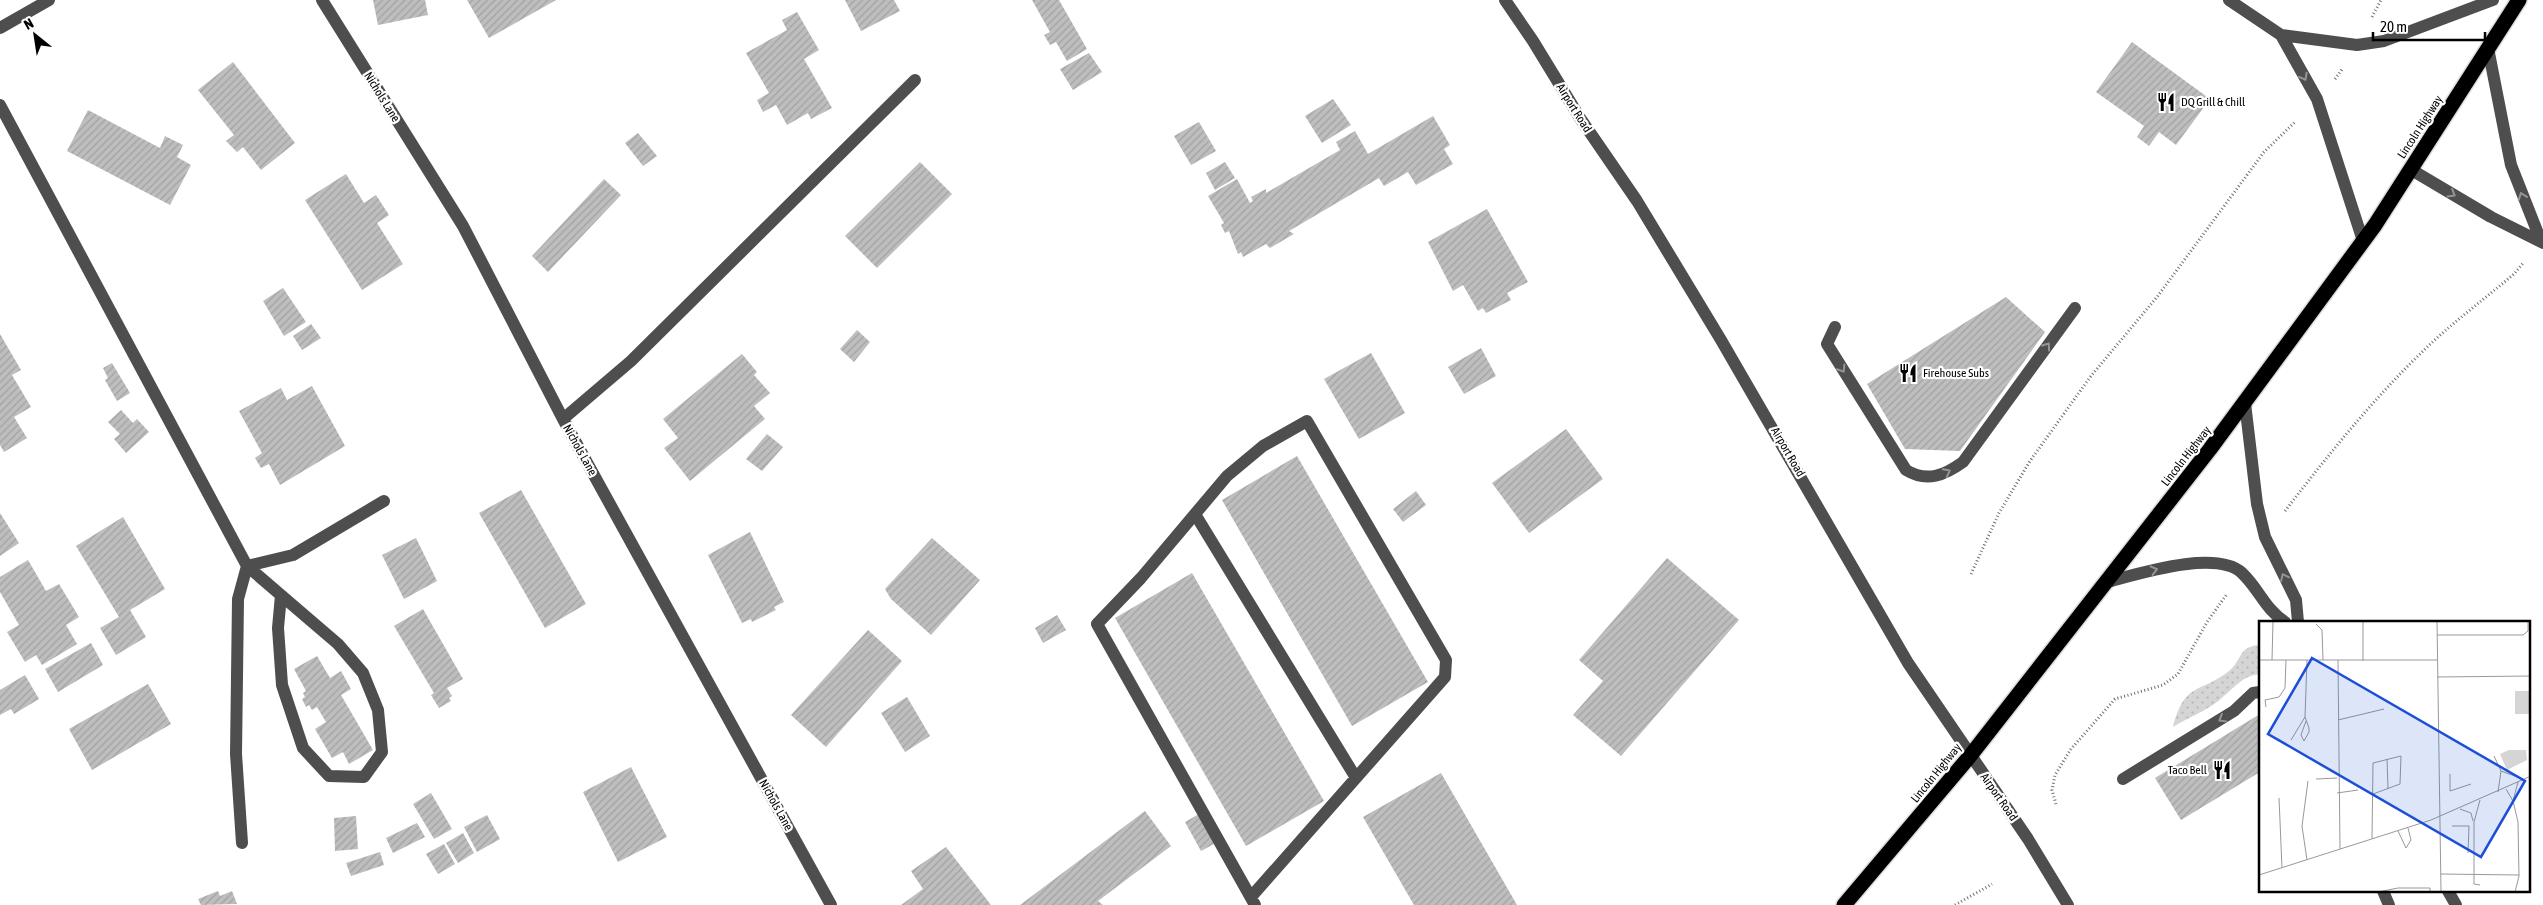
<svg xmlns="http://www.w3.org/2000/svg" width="2543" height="905" font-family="'Asap Condensed',sans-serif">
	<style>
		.grass { fill: url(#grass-dots) }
		.building { fill: url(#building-hatch) }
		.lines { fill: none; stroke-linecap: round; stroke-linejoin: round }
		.highway-casing { stroke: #dbdbdb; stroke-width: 18 }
		.path { stroke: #707070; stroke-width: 3; stroke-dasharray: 1 2.5; stroke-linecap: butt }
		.minor { stroke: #4e4e4e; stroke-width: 12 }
		.highway { stroke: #000; stroke-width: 15 }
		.oneway { stroke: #959595 }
		.labels { text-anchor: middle; stroke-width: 4.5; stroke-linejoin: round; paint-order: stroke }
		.street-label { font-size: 12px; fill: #000; stroke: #fff }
		.poi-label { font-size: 12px; fill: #000; stroke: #fff; text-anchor: start }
		.inset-road { fill: none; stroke: #999; stroke-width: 1 }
		.view { fill: #1d4ed8; fill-opacity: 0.15; stroke: #1d4ed8; stroke-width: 2.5 }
		.inset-edge { fill: none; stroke: #000; stroke-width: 2.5 }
	</style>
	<defs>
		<pattern id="grass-dots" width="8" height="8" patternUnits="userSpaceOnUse" patternTransform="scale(1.25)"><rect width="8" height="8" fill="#d5d5d5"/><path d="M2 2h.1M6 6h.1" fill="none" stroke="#b5b5b5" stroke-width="1.8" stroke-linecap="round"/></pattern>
		<pattern id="building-hatch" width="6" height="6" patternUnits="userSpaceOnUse" patternTransform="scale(1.25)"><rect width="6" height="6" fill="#bebebe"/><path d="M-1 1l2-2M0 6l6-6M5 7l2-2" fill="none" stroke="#a2a2a2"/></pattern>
	</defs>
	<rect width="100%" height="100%" fill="#fff"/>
	<!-- grass -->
	<path class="grass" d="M2260,645V674C2243,676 2237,685 2224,696C2211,709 2189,717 2173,727C2185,681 2200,694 2229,671C2242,661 2238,646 2260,645Z"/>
	<!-- building -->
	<path class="building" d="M373,0H425L428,15L378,25Z
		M467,0H556L489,38Z
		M845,0H894L900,11L861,31Z
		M1032,0H1059L1087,49L1067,61L1056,42L1050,45L1044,35L1050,32Z
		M797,12L819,50L804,59L832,108L811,119L808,113L787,125L776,105L763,112L757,100L769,93L746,53L787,30L782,20Z
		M2132,42L2210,99L2176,145L2159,132L2149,146L2137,137L2144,126L2096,92Z
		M1089,53L1102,72L1073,90L1060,69Z
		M233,62L295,143L261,170L243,147L237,152L226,141L234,135L198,90Z
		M1333,99L1351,125L1322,143L1305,116Z
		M88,110L160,148L165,136L183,145L177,157L191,165L170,205L67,151Z
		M1433,116L1450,145L1444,149L1453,164L1416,185L1408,172L1384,186L1379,178L1289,231L1294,234L1270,248L1266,244L1243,257L1241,252L1238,254L1229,231L1225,233L1221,225L1224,223L1208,196L1237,179L1250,203L1253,201L1251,197L1266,189V193L1340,150L1336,142L1355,131L1368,154Z
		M1199,122L1216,151L1191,165L1174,136Z
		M638,133L657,156L643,166L625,143Z
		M920,162L952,194L877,268L845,236Z
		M1225,162L1235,178L1215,190L1206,173Z
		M346,174L364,203L376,195L389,215L377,223L403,264L362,290L305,200Z
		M604,179L621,195L548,272L532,256Z
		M1487,209L1528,282L1507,293L1511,300L1486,313L1483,308L1478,311L1463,285L1453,291L1428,242Z
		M283,288L306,322L284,336L263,301Z
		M2006,297L2045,332L1960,451L1905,449L1867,384Z
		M311,324L321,338L302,350L293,336Z
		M857,330L870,342L854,362L840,349Z
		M0,334L21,370L12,375L31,407L14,417L27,438L4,452L0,445Z
		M1481,348L1496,376L1464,394L1448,367Z
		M1371,353L1405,413L1359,439L1324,379Z
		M742,354L757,372L754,375L770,393L754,406L765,419L690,481L664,448L678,438L663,419Z
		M112,363L130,393L117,401L105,380L108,378L103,368Z
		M312,386L345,446L280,485L269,464L261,468L255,458L262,453L239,411L281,388L287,400Z
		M121,410L133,423L137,419L149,432L126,453L114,439L120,434L108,422Z
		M1566,429L1603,479L1529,533L1492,483Z
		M767,434L783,447L762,471L746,459Z
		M1297,456L1428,682L1352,726L1222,500Z
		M521,490L586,604L545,628L479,513Z
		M1416,491L1426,505L1403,522L1393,509Z
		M0,513L19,543L0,556Z
		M123,517L165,589L130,610L146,637L116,655L100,628L119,617L76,546Z
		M750,532L784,602L774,607L776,610L752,622L751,619L742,623L708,555Z
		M416,538L437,581L404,599L382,555Z
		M932,538L980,580L931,635L891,599L885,589Z
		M1667,558L1739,620L1621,756L1573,715L1603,681L1579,660Z
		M28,560L46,591L59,584L79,617L66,625L77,644L42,665L36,655L25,662L7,632L19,625L0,592V577Z
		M1192,573L1324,801L1246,846L1115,618Z
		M423,609L463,679L447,688L452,696L449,698L451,701L439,708L431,695L434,693L394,626Z
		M1057,615L1066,630L1043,643L1035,628Z
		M868,630L902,661L826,747L791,715Z
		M91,643L103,665L58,692L45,669Z
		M317,656L330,678L341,671L351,689L341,695L373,750L349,764L343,752L332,758L315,729L326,722L317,707L312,710L309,705L306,707L302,699L305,697L303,693L306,691L294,669Z
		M25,675L39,699L14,714L11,709L0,715V690Z
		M148,684L171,724L92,770L69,729Z
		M907,697L930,736L905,752L881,713Z
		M2260,714V772L2181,820L2155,778Z
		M631,767L667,837L618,862L583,792Z
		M1441,773L1517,905H1414L1363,817Z
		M431,793L452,829L434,839L413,804Z
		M1145,811L1171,846L1098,901L1103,905H1020Z
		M1199,814L1214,844L1201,851L1185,822Z
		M487,815L500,839L477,852L464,827Z
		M356,816L358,849L335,851L334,818Z
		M417,823L425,837L393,853L386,838Z
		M463,833L474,853L458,863L446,843Z
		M444,844L455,864L438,874L426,854Z
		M946,847L991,905H901L923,889L911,871Z
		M380,852L384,865L351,876L346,863Z
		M218,891L220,896L232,891L237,904L201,905L198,899Z"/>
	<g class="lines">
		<!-- highway casing -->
		<g class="highway-casing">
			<path id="highway" d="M1844,905L1970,756L2210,449L2375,225L2519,0"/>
		</g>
		<!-- path -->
		<path class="path" d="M2372,17L2381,0
			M2335,79L2343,68
			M2285,511C2332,450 2381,389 2438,337C2463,315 2489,295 2514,274L2524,262
			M1971,574L1999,513L2030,461L2091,376L2157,297L2264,152L2296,121
			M2056,804L2052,790L2055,775L2071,749L2115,699L2163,685L2178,674L2207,622L2227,594
			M1955,905L1992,884"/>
		<!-- minor -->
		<path class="minor" d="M322,0L463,226L563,419L831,905
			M1505,0L1533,41L1580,118L1637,201L1721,340L1908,663L2028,839L2068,905
			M2229,0L2281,35L2317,99L2363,241
			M0,28L49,0
			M2281,35L2357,45L2384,41L2493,0
			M2488,48L2511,165L2541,241
			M0,105L247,566L338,644L363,673L378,710L382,752L364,777L329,776L303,748L282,685L278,628L281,595
			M2410,169L2491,217L2543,243
			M1835,327L1827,344L1906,470C1927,483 1945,475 1963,462L2075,308
			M2245,403L2257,504L2265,537L2296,600L2298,622
			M563,419L631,361L915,80
			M1195,514L1356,778
			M247,566L293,555L384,501
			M2107,582C2138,574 2216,549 2242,573C2259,589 2265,609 2285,622
			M2123,779L2234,711L2253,693L2260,692
			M242,843L236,754L238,599L247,566
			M2383,891L2389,905
			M2448,891L2456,905
			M1251,897L1445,677L1446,660L1307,421L1263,446L1227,476L1141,578L1097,624L1255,905"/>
		<!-- highway -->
		<use href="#highway" class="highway"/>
	</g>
	<!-- one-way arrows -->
	<defs><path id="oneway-chevron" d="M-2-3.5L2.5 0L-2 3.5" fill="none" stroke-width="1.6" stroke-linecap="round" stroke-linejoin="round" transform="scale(1.25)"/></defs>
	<g class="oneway">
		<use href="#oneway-chevron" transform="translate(2304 77) rotate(61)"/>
		<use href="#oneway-chevron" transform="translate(2452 194) rotate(31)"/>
		<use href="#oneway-chevron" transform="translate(2522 196) rotate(-110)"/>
		<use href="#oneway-chevron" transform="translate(2047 346) rotate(-54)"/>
		<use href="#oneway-chevron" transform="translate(1842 369) rotate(58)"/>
		<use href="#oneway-chevron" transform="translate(1947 472) rotate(-27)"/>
		<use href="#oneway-chevron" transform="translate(2154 570) rotate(-14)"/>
		<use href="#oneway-chevron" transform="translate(2284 577) rotate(-116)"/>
		<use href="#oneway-chevron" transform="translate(2222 719) rotate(149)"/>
	</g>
	<!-- icons -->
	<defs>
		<g id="restaurant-bare" transform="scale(1.5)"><path d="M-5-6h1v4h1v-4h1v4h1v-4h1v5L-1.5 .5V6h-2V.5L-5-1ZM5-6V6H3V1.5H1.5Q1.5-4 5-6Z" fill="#000" stroke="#fff" stroke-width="2.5" paint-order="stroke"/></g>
	</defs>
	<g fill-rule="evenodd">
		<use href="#restaurant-bare" x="2166" y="102"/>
		<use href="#restaurant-bare" x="1908" y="373"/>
		<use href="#restaurant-bare" x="2222" y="770"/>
	</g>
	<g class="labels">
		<!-- street labels -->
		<g class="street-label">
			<text transform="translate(382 97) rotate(58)" y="4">Nichols Lane</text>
			<text transform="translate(1574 108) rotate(58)" y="4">Airport Road</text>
			<text transform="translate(2420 127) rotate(-57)" y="4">Lincoln Highway</text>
			<text transform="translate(580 450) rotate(61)" y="4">Nichols Lane</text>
			<text transform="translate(1788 452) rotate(60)" y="4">Airport Road</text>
			<text transform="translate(2186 456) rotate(-52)" y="4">Lincoln Highway</text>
			<text transform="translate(1936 773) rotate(-51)" y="4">Lincoln Highway</text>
			<text transform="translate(1999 797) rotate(55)" y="4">Airport Road</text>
			<text transform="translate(776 805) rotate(61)" y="4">Nichols Lane</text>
		</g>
		<!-- poi labels -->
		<g class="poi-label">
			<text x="2181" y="106">DQ Grill &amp; Chill</text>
			<text x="1923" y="377">Firehouse Subs</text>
			<text x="2207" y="774" text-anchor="end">Taco Bell</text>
		</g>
	</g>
	<!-- overview -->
	<g transform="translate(2259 621)">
		<rect width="271" height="271" fill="#fff"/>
		<path d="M256,70H271V93H256ZM250,129H267L268,139L248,149L241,133Z" fill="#d5d5d5"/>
		<path class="inset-road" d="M104,0V40M178,0L182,271M57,3L63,9L64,39M178,14H264L269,10V0M0,39H178M13,39L14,0M79,39L81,228M178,56L272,55M7,86L6,79L20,76L26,67L27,39M79,99L125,88M47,100L42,114L45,120L50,111V107L46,96L48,39M32,119L46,96M235,135L242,150L264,158M128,138L129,168M191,153V170L212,163M57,158L78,157M247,168L254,180L259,201L260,255L256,271M239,171L242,150M78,172L99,169M20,177L23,247M254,180L259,161M201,188L212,192L214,200M193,205H210L209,232M139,210L147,227L152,219L149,207M113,218L114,142L142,135L141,163L114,173M48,239L43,205L49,160M182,253L260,254M0,254L172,199L272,155M221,264L215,263V201L221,179M119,271L139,267H171V271"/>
		<path class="view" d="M53,37L266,160L222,236L9,113Z"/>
		<rect width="271" height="271" class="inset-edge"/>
	</g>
	<!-- north arrow -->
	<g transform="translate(35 35) rotate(330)" stroke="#ffffff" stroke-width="4" paint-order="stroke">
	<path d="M0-4L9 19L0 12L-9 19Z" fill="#000000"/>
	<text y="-8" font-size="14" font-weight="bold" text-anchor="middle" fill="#000000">N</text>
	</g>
	<!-- scale -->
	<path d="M2373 32v8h112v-8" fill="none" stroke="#000000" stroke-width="2.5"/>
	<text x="2380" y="32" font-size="15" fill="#000000" stroke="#ffffff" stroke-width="4" paint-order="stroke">20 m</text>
</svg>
